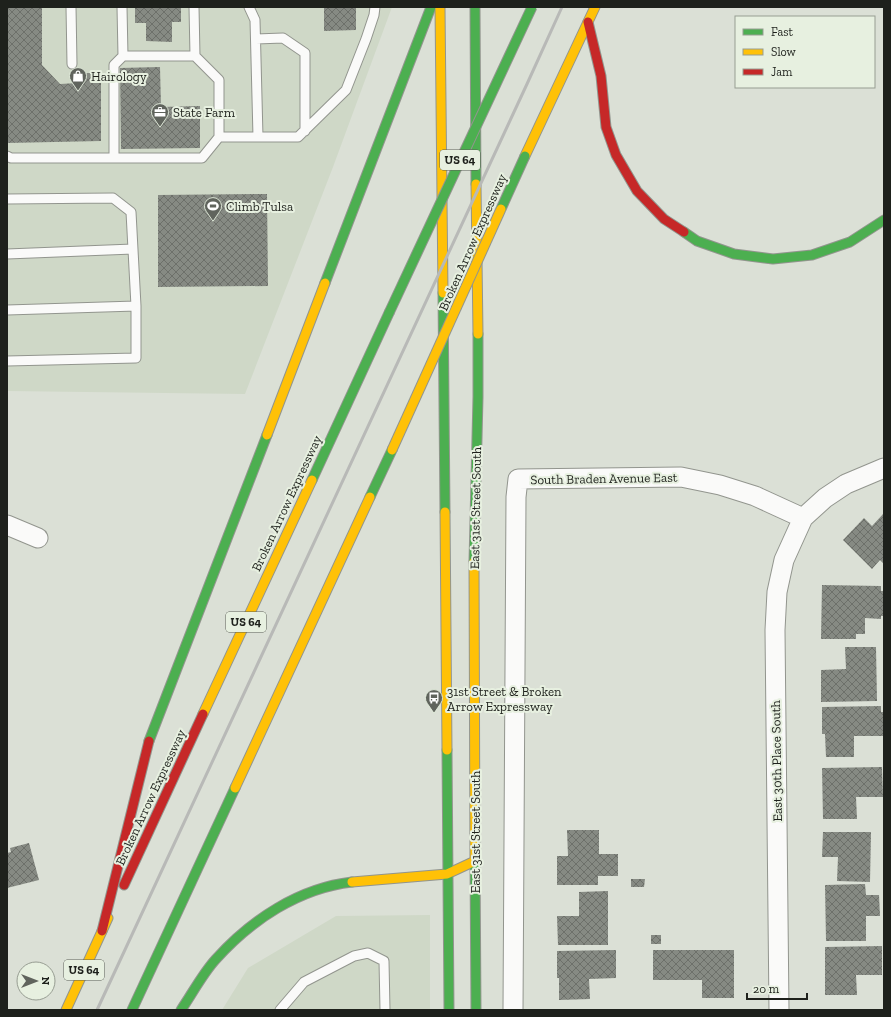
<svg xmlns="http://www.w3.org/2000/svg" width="891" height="1017" font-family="'Zilla Slab',serif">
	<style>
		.built { fill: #cfd8c7 }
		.building { fill: url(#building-cross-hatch) }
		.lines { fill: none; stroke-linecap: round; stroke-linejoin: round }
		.lane-casing { stroke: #92958e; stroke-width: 11 }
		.street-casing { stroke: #92958e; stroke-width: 21 }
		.fast-casing { stroke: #92958e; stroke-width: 11 }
		.slow-casing { stroke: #92958e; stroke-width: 11 }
		.jam-casing { stroke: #92958e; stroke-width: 11 }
		.lane { stroke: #fafaf9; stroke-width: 9 }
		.street { stroke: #fafaf9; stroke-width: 19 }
		.fast { stroke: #4caf50; stroke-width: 9 }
		.slow { stroke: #ffc107; stroke-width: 9 }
		.jam { stroke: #c62828; stroke-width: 9 }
		.rail { stroke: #b8b9b7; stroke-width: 3 }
		.fast-bridge-casing { stroke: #92958e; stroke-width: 11; stroke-linecap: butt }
		.slow-bridge-casing { stroke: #92958e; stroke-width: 11; stroke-linecap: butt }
		.fast-bridge { stroke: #4caf50; stroke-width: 9 }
		.slow-bridge { stroke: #ffc107; stroke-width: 9 }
		.labels { text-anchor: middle; stroke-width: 4; stroke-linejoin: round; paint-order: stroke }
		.shield { fill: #e7f0e0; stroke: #5a5f57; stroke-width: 1 }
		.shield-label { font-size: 12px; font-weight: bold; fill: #1e211c }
		.poi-label { font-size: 13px; fill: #1e211c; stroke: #e7f0e0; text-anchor: start }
		.street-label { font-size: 13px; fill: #1e211c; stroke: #e7f0e0 }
	</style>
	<defs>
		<pattern id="building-cross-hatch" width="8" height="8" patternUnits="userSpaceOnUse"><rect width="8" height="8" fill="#868a83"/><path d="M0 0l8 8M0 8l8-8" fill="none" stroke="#6d706a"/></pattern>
	</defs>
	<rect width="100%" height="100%" fill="#dbe0d6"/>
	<!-- built -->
	<path class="built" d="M7,7H392L333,167L245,394L7,391Z
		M430,915V1010H222L248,968L336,916Z"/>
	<!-- building -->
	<path class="building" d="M7,7H42V65L60,84L78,83L87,73H101V141L7,143Z
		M135,7H181V22H172V42L146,41V23H135Z
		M324,7H356V30L324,31Z
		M160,67L161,107L200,106V148L121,149L120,68Z
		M267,194L268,286L158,287V195Z
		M884,513V564L880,560L872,569L843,540L864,518L872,526Z
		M822,585L881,586V591H884V616H881V619L865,618V634H856V639H821Z
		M845,647H876L877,701L821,702V670L846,669Z
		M881,706V712H884V736H854V757H826L825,734H822V707Z
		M882,767L883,797H856L857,819H823L822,768Z
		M567,830H599V854H618V876H598V885H557V856H568Z
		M823,832H871L870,882L837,881L838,857H822Z
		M29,843L39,880L7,888V853L11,852L10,848Z
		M631,879H645L644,887H631Z
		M865,884L866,895H879L880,916H866V941H826L825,885Z
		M608,891V945H558L557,916H579V892Z
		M651,935H661V944H651Z
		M882,946V975H856L857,995H825V947Z
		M616,950V978L589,979L590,999L559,1000V978H557V951Z
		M653,950H734V998H702V980H653Z"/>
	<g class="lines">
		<!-- lane casing -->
		<g class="lane-casing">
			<path id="lane" d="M71,7L72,64
				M122,7L123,56
				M194,7L195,56L219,80V137
				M256,39L283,38L305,53V131
				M258,137H298L346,90L366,39L374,15L375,7
				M7,156L11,158H202L219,137H258L255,20L249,7
				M114,158V65L123,56H195
				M7,199L113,198L131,212L136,306L7,310
				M7,254L133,249
				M7,361L136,358V306
				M280,1010L304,982L354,956L368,953L384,961L385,1010"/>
		</g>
		<!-- street casing -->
		<g class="street-casing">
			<path id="street" d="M7,525L38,538
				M513,1010L516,497L518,479L681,477L720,485L755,496L803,518
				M779,1010L775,630L777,592L784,560L803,518L825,498L846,484L884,468"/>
		</g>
		<!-- fast casing -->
		<g class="fast-casing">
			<path id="fast" d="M475,7L476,184
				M684,232L697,241L734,254L773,259L812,255L850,242L884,220
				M325,283L431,7
				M443,293L445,512
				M312,480L389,313
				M370,497L392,450
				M474,562L478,397V334
				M149,741L267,435
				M447,750L449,1010
				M475,861L476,1010
				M132,1010L235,788
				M181,1010C192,994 203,973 216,959C251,920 299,888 352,882"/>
		</g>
		<!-- slow casing -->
		<g class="slow-casing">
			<path id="slow" d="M440,7L443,293
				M525,156L595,7
				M476,184L478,334
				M267,435L325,283
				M445,512L447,750
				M474,562L475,861
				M203,714L312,480
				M235,788L370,497
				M352,882L447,874L475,861
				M66,1010L108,918"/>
		</g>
		<!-- jam casing -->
		<g class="jam-casing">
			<path id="jam" d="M588,22L601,76L606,127L616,155L637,191L664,219L684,232
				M124,885L203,714
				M102,931L149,741"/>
		</g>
		<!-- lane -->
		<use href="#lane" class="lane"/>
		<!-- street -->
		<use href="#street" class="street"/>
		<!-- fast -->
		<use href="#fast" class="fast"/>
		<!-- slow -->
		<use href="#slow" class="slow"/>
		<!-- jam -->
		<use href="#jam" class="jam"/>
		<!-- rail -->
		<path class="rail" d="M97,1010L527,84L562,7"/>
		<!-- fast-bridge casing -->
		<g class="fast-bridge-casing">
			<path id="fast-bridge" d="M501,209L525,156
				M389,313L532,7"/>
		</g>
		<!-- slow-bridge casing -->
		<g class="slow-bridge-casing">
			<path id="slow-bridge" d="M392,450L501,209"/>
		</g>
		<!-- fast-bridge -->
		<use href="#fast-bridge" class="fast-bridge"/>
		<!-- slow-bridge -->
		<use href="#slow-bridge" class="slow-bridge"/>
	</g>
	<!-- icons -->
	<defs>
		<g id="shop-pin" transform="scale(0.9)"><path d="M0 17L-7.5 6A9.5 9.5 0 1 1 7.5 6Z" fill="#60645d" stroke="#e7f0e0"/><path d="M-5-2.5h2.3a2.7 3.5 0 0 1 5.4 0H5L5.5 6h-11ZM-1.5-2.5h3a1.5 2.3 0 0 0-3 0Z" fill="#fff"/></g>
		<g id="office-pin" transform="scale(0.9)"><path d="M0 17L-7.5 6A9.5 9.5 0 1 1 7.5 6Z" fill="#60645d" stroke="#e7f0e0"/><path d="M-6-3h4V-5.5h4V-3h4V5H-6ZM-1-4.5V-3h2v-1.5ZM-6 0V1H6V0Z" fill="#fff"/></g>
		<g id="stadium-pin" transform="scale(0.9)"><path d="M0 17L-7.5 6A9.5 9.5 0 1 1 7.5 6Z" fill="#60645d" stroke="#e7f0e0"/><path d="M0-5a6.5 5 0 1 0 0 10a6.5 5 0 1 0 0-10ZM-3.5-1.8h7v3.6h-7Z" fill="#fff"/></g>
		<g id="bus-pin" transform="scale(0.9)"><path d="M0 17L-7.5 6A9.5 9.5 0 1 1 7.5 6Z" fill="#60645d" stroke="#e7f0e0"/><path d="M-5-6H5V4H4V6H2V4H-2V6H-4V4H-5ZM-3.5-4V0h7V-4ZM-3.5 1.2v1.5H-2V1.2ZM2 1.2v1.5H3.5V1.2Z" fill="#fff"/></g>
	</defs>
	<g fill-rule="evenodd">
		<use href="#shop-pin" x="78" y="76"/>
		<use href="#office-pin" x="160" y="112"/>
		<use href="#stadium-pin" x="213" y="206"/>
		<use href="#bus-pin" x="434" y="698"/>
	</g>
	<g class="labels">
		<!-- shield labels -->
		<g class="shield">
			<rect x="440" y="150" width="40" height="20" rx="3"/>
			<rect x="226" y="612" width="40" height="20" rx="3"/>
			<rect x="64" y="960" width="40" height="20" rx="3"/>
		</g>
		<g class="shield-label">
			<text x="460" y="164">US 64</text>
			<text x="246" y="626">US 64</text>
			<text x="84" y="974">US 64</text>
		</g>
		<!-- poi labels -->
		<g class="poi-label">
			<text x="91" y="81">Hairology</text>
			<text x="173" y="117">State Farm</text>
			<text x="226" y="211">Climb Tulsa</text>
			<text x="447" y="696">31st Street &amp; Broken<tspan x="447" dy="15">Arrow Expressway</tspan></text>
		</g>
		<!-- street labels -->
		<g class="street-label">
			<text transform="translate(472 242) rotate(-66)" y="5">Broken Arrow Expressway</text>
			<text transform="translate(604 478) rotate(-1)" y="5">South Braden Avenue East</text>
			<text transform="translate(286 503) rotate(-65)" y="5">Broken Arrow Expressway</text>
			<text transform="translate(475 508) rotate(-89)" y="5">East 31st Street South</text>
			<text transform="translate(776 761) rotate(-91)" y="5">East 30th Place South</text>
			<text transform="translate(150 797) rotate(-65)" y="5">Broken Arrow Expressway</text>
			<text transform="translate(475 832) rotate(-90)" y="5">East 31st Street South</text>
		</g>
	</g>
	<!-- border -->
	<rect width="891" height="1017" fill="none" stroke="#1e211c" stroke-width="16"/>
	<!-- legend -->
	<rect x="735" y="16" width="140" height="72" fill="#e7f0e0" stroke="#979d92"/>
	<rect x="743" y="29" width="20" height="6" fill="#4caf50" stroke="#979d92"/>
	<text x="771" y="36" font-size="12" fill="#1e211c">Fast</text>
	<rect x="743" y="49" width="20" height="6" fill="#ffc107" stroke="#979d92"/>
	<text x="771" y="56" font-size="12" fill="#1e211c">Slow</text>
	<rect x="743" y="69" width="20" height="6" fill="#c62828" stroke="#979d92"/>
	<text x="771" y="76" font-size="12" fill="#1e211c">Jam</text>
	<!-- north arrow -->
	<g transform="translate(36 981) rotate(90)"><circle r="19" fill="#e7f0e0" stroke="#979d92"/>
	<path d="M0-3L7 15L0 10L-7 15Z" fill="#60645d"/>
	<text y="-6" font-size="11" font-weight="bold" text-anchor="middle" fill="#1e211c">N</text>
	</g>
	<!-- scale -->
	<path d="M747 993v6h60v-6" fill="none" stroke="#1e211c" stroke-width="2"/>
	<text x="753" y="993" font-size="12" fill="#1e211c" stroke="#e7f0e0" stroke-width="3" paint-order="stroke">20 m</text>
</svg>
